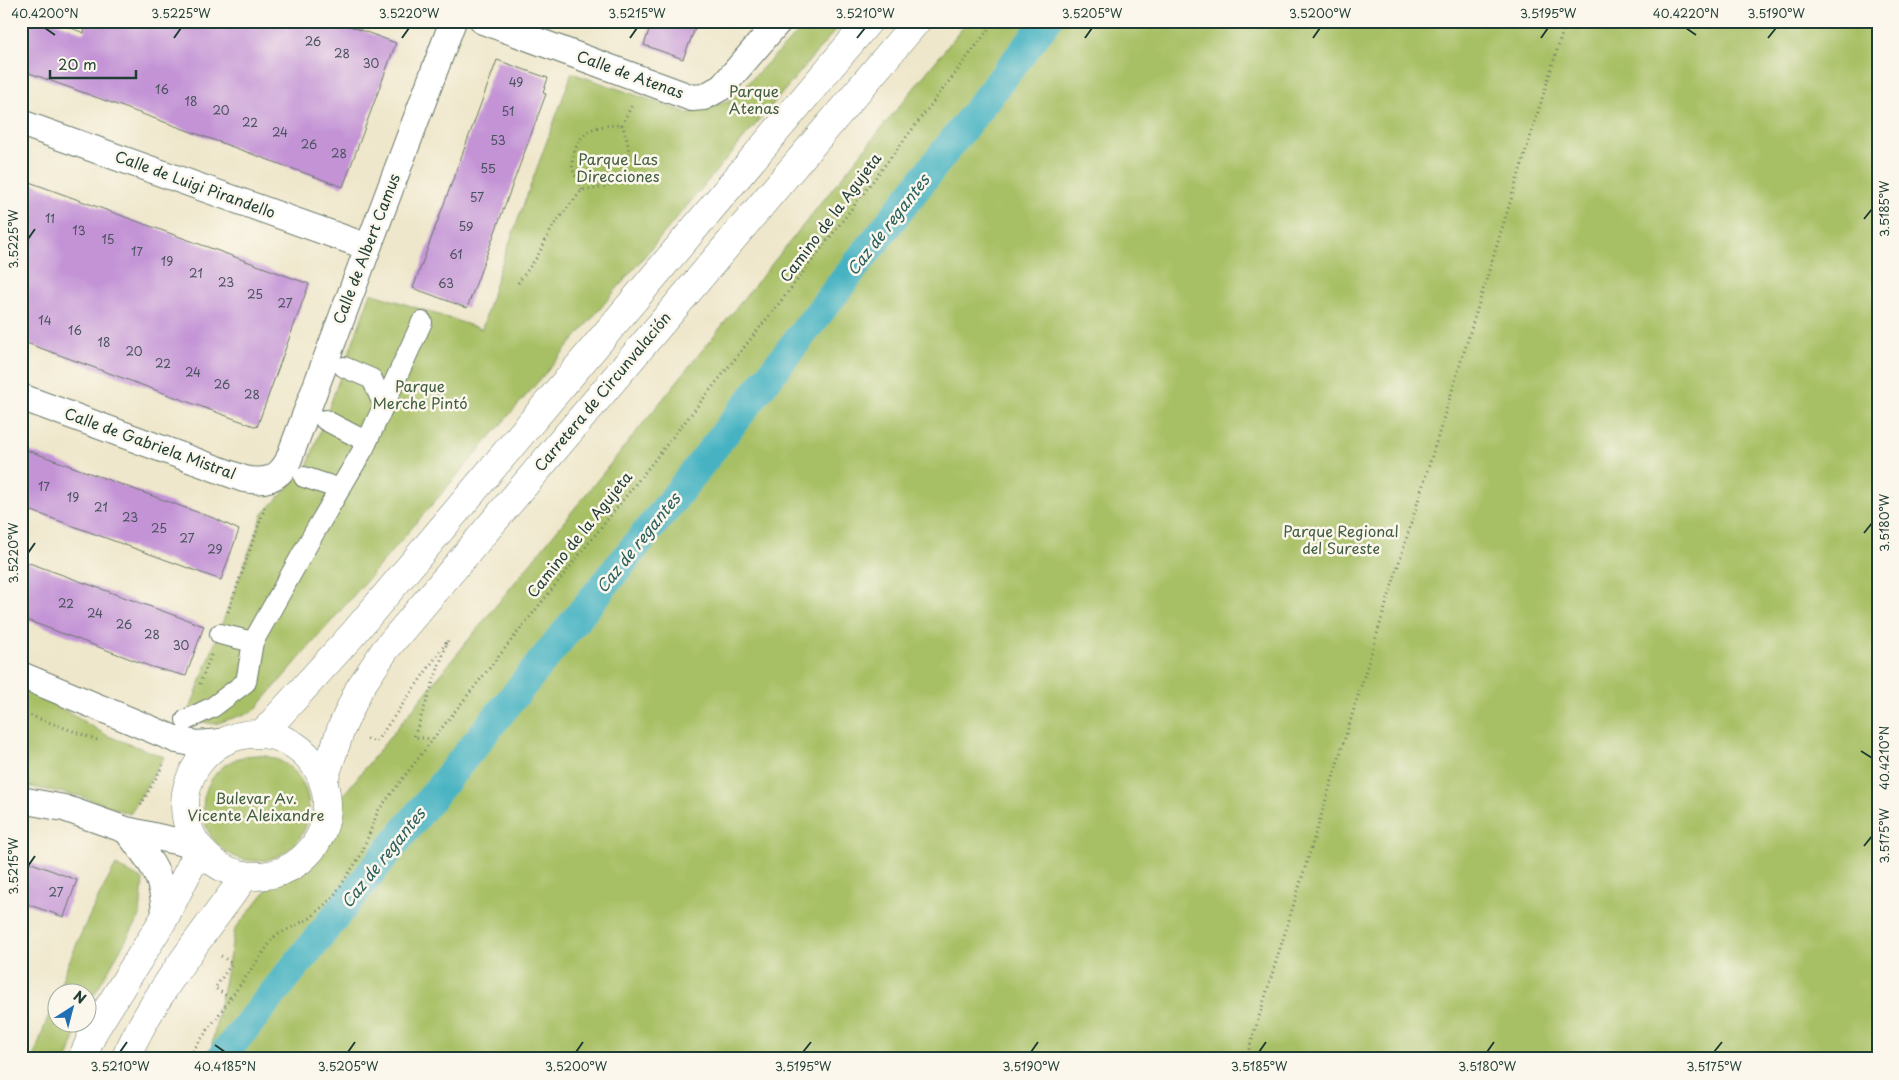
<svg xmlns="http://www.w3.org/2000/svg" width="1899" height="1080" font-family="'Playpen Sans',sans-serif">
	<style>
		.green { fill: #a8c065; stroke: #647e4c }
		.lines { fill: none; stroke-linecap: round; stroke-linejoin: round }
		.canal { stroke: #46b3c2; stroke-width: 30 }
		.building { fill: #c393d6 }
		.pedestrian-casing { stroke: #687869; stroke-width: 22 }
		.minor-casing { stroke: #687869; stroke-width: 28 }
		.primary-casing { stroke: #687869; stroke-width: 29 }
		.path { stroke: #687869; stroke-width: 3; stroke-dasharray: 1 4; stroke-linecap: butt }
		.pedestrian { stroke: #fff; stroke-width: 20 }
		.minor { stroke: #fff; stroke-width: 26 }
		.primary { stroke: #fff; stroke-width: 28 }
		.ticks { fill: none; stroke: #1f3d34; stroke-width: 2 }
		.labels { text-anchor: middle; stroke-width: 5; stroke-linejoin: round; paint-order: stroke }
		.number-label { font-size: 12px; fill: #48525c }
		.street-label { font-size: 15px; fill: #1f3d34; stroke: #fbf7ec }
		.park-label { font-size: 15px; fill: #415e40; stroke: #fbf7ec }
		.water-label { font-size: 16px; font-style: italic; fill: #2b605f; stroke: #fbf7ec }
		.neatline { fill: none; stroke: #1f3d34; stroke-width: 2 }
		.ticks-label { font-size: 12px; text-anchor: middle; fill: #1f3d34 }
	</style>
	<rect width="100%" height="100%" fill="#fbf7ec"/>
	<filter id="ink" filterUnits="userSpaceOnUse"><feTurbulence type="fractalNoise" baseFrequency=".02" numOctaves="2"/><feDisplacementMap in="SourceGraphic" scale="10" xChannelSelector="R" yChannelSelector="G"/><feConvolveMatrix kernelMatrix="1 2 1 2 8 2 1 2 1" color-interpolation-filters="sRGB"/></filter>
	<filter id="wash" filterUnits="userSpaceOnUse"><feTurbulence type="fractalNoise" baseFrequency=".0096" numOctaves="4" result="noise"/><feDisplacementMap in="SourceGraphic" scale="20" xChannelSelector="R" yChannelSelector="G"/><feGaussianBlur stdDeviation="1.12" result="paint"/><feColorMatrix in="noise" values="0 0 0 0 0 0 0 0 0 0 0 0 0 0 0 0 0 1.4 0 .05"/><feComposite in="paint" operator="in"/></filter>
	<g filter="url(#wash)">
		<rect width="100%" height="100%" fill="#efe7cb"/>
		<!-- green -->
		<path class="green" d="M809,21H843L555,362L254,711L215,724L186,720L263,514L307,467L371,293L482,329L499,271L572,73L688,113L730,101Z
			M968,21H1878V1059H209L235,929Z
			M28,688L108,736L164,757L130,814L80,796L21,785V691Z
			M203 808a53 53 0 1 1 106 0a53 53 0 1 1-106 0Z
			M116,865L143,880L140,916L88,1005V992H58V1022L80,1023L67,1059H33C56,993 81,925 116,865Z"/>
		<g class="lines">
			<!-- canal -->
			<path class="canal" d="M220,1059L671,502L1047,21"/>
		</g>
		<g id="blocks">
			<!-- building -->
			<path class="building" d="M21,21H53L84,33L86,21H336L396,43L343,187L21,70Z
				M652,21H698L683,59L644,45Z
				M497,60L548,78L543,93L546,94L467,308L413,288Z
				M21,179L309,284L257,427L21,341Z
				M21,448L216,519L239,530L221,580L21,507Z
				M21,560L204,626L186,676L152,667L21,618Z
				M21,859L77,880L64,917L21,902Z"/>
		</g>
	</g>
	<g filter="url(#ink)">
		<use href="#blocks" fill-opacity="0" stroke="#687869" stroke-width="1"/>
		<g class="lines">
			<!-- pedestrian casing -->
			<g class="pedestrian-casing">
				<path id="pedestrian" d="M344,367L372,379L384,406
					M325,420L367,442
					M304,477L340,489
					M220,634L253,642
					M186,720L213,707L246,682L253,642L314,533L364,448L422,322"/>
			</g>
			<!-- minor casing -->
			<g class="minor-casing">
				<path id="minor" d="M483,21L692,98L704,97L722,87L779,21
					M21,123L368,247
					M21,397L244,479C264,483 278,480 288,461L453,21
					M21,675L177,740L197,744L221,742
					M21,800L64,808L126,830L198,846
					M126,830C152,863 164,875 165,917"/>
			</g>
			<!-- primary casing -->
			<g class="primary-casing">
				<path id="primary" d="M185 805a71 71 0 1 1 142 0a71 71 0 1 1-142 0Z
					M262,734L353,634L869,21
					M323,782L341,729L359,689L385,650L917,21
					M82,1059L94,1031L165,917L200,848
					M125,1059C155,992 203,934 246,875"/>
			</g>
			<!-- path -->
			<path class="path" d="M582,190C579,183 575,176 573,169C571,164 573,155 575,150C583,127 600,125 622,125
				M518,283L537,257L553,226L582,190C627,188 638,165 622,125L632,105
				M228,612L265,507
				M200,684L211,655
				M21,712L100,741
				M367,739L376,742L448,640L414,737L432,739
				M141,805L163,765
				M221,956L232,963L215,988L230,998
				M187,1059L275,936L310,918L333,897L361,855L378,811L433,739L788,292L995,21
				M1246,1059L1566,21"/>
			<!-- pedestrian -->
			<use href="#pedestrian" class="pedestrian"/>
			<!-- minor -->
			<use href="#minor" class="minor"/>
			<!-- primary -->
			<use href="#primary" class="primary"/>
		</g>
	</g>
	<!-- ticks -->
	<path class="ticks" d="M45,28L55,35M1686,28L1696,35M174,38L181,28M402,38L409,28M630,38L637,28M857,38L865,28M1085,38L1092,28M1313,38L1320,28M1541,38L1548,28M1768,38L1776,28M1864,219L1872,209M28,239L35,229M1864,533L1872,523M28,553L35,543M1861,751L1872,758M1864,846L1872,836M28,866L35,856M215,1045L225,1052M120,1052L127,1042M348,1052L355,1042M576,1052L583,1042M803,1052L811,1042M1031,1052L1038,1042M1259,1052L1266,1042M1487,1052L1494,1042M1714,1052L1722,1042"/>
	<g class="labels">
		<!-- number labels -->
		<g class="number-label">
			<text x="313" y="46">26</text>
			<text x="342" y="58">28</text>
			<text x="371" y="68">30</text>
			<text x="516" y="87">49</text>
			<text x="162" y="94">16</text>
			<text x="191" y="106">18</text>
			<text x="221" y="115">20</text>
			<text x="508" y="116">51</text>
			<text x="250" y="127">22</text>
			<text x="280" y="137">24</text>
			<text x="498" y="145">53</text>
			<text x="309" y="149">26</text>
			<text x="339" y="158">28</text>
			<text x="488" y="173">55</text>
			<text x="477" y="202">57</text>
			<text x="50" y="223">11</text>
			<text x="466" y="231">59</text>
			<text x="79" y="235">13</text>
			<text x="108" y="244">15</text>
			<text x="137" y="256">17</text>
			<text x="456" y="259">61</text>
			<text x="167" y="266">19</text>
			<text x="196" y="278">21</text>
			<text x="226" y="287">23</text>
			<text x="446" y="288">63</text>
			<text x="255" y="299">25</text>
			<text x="285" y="308">27</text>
			<text x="45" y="325">14</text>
			<text x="75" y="335">16</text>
			<text x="104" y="347">18</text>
			<text x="134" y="356">20</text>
			<text x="163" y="368">22</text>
			<text x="193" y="377">24</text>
			<text x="222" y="389">26</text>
			<text x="252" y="399">28</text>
			<text x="44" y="491">17</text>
			<text x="73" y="502">19</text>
			<text x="101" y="512">21</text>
			<text x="130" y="522">23</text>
			<text x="159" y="533">25</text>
			<text x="187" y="543">27</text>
			<text x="215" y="554">29</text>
			<text x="66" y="608">22</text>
			<text x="95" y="618">24</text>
			<text x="124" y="629">26</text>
			<text x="152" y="639">28</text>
			<text x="181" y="650">30</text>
			<text x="56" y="897">27</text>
		</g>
		<!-- street labels -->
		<g class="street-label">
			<text transform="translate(630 75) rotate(20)" y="5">Calle de Atenas</text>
			<text transform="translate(195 185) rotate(20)" y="5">Calle de Luigi Pirandello</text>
			<text transform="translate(831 218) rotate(-53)" y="5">Camino de la Agujeta</text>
			<text transform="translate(367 249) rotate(-69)" y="5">Calle de Albert Camus</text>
			<text transform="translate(603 392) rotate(-50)" y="5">Carretera de Circunvalación</text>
			<text transform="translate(150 444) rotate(20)" y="5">Calle de Gabriela Mistral</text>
			<text transform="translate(580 535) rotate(-51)" y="5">Camino de la Agujeta</text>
		</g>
		<!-- park labels -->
		<g class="park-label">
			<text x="754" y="97">Parque<tspan x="754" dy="17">Atenas</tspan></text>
			<text x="618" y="165">Parque Las<tspan x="618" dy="17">Direcciones</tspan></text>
			<text x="420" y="392">Parque<tspan x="420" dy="17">Merche Pintó</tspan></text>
			<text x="1341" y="537">Parque Regional<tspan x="1341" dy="17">del Sureste</tspan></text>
			<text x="256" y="804">Bulevar Av.<tspan x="256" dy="17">Vicente Aleixandre</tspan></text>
		</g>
		<!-- water labels -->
		<g class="water-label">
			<text transform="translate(888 225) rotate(-52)" y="6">Caz de regantes</text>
			<text transform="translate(638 543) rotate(-51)" y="6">Caz de regantes</text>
			<text transform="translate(383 858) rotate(-51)" y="6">Caz de regantes</text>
		</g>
	</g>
	<!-- margin -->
	<rect width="1899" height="1080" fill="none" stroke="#fbf7ec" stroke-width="55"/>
	<!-- north arrow -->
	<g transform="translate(72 1008) rotate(36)"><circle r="24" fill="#fbf7ec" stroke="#a3ada2"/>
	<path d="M0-4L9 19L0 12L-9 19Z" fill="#1f6fb2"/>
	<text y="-8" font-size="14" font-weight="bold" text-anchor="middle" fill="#1f3d34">N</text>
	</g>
	<!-- scale -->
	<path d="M50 70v8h86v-8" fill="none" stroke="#1f3d34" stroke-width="2.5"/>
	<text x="58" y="70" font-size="15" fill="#1f3d34" stroke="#fbf7ec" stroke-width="4" paint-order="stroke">20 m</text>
	<rect x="28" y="28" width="1844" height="1024" class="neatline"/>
	<g class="ticks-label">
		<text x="45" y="18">40.4200°N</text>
		<text x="181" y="18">3.5225°W</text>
		<text x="409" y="18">3.5220°W</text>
		<text x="637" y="18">3.5215°W</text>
		<text x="865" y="18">3.5210°W</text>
		<text x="1092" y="18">3.5205°W</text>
		<text x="1320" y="18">3.5200°W</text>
		<text x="1548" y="18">3.5195°W</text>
		<text x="1686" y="18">40.4220°N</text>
		<text x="1776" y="18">3.5190°W</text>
		<text transform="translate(1885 209) rotate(-90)" y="4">3.5185°W</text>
		<text transform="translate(14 239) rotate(-90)" y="4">3.5225°W</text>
		<text transform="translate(1885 523) rotate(-90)" y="4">3.5180°W</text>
		<text transform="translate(14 553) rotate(-90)" y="4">3.5220°W</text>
		<text transform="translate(1885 758) rotate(-90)" y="4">40.4210°N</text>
		<text transform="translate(1885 836) rotate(-90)" y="4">3.5175°W</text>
		<text transform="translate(14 866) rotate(-90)" y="4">3.5215°W</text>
		<text x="120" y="1071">3.5210°W</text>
		<text x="225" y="1071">40.4185°N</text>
		<text x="348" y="1071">3.5205°W</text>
		<text x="576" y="1071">3.5200°W</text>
		<text x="803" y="1071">3.5195°W</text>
		<text x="1031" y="1071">3.5190°W</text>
		<text x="1259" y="1071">3.5185°W</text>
		<text x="1487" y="1071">3.5180°W</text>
		<text x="1714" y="1071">3.5175°W</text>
	</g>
</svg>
